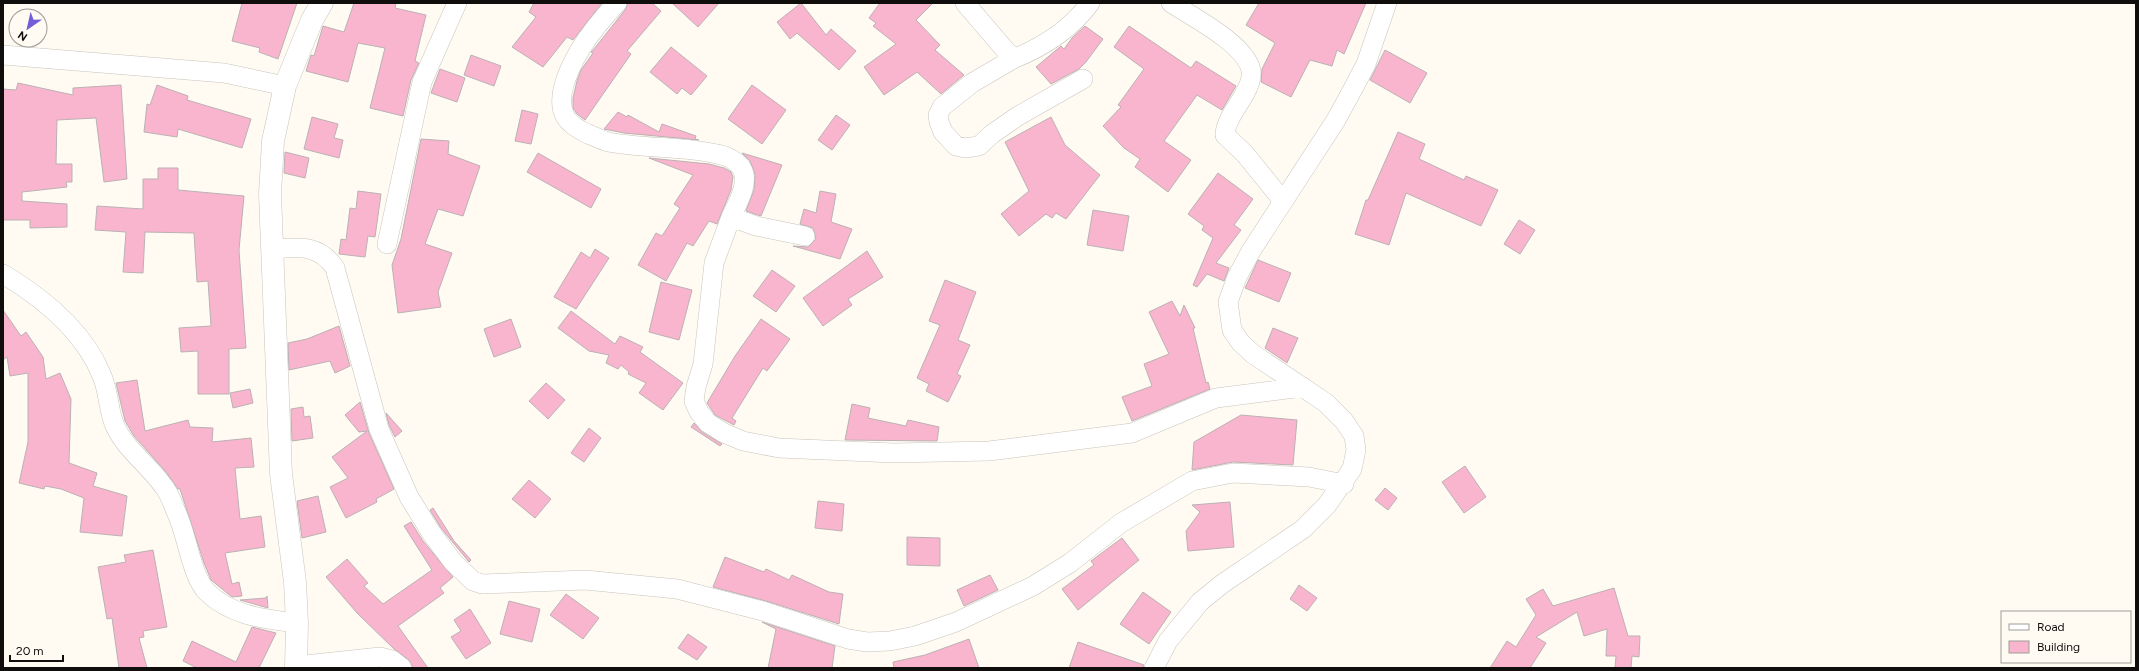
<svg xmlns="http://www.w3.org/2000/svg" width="2139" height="671" font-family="Figtree,sans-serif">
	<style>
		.building { fill: #f9b5cd; stroke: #bbb1b4 }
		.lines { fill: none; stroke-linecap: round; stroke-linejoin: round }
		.street-casing { stroke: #c7c4bc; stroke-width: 20 }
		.secondary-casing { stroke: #c7c4bc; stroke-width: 23 }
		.street { stroke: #fff; stroke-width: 19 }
		.secondary { stroke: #fff; stroke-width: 22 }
	</style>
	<rect width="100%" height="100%" fill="#fffbf3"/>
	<!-- building -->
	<path class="building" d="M242,3H297L278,59L259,52L260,48L232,41Z
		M354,3H396L395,8L426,15L415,61L419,63L411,80L403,116L370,108L385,48L358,43L348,82L306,71L311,55L314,56L323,26L344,32Z
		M534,3H602L573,40L567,37L543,67L512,47L536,17L529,12Z
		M628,3H652L661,11L627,51L631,54L585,120L577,114L573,108V98L577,81L581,70L593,53L591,52L594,49L625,10Z
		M672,3H719L698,27Z
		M801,3L826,35L831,29L856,51L839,70L797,33L790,39L777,22Z
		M880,3H933L916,20L940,45L935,50L964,75L941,94L917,72L884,95L864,67L896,44L873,26L876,23L869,18Z
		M1259,3H1366L1344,54L1337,50L1332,66L1310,60L1291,97L1261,82L1262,69L1275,43L1246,25Z
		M1085,26L1103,39L1086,62L1079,69L1051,84L1036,67L1061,46L1064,49L1072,38Z
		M1129,26L1191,68L1196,61L1236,86L1222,110L1197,95L1164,141L1191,160L1168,192L1135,167L1140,159L1124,148L1103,126L1121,107L1118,105L1144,69L1114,47Z
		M671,47L707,76L691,95L682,88L677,94L650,72Z
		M1385,50L1427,73L1410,103L1370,80Z
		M471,55L501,66L494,86L464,75Z
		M440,69L465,78L457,102L431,93Z
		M18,83L73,95V88L121,85L127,179L104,182L96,118L57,120L56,164H72V182H66L67,187L22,192V201L67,204V227L30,228V220H3V89L16,90Z
		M157,85L188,96L187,100L251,119L242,148L178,129L177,137L144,132L147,104L150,105Z
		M752,85L786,110L762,144L728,119Z
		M522,110L538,114L531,144L515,141Z
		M618,112L627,117L628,115L659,132L662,124L696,136L695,139L699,140L624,133L604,129Z
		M836,115L850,125L832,150L818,140Z
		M312,117L338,124L334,138L343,140L339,158L304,149Z
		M1051,117L1065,145L1100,175L1066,219L1056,213L1052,218L1046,214L1019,236L1001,214L1029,191L1005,142Z
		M1398,132L1425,144L1419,159L1464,180L1466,176L1498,190L1481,226L1406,193L1389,245L1355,234L1366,200H1368Z
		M421,139L449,141L448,154L480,166L463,216L438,209L425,244L452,253L438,292L441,307L398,313L392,265L401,239Z
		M285,152L309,158L305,178L284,173Z
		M538,153L601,189L591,208L527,172Z
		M742,153L782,165L761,216L746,211L754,190L755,174L750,161Z
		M649,158L709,164L724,168L731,172L733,177L731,190L717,224L709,221L693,246L687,243L666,281L638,265L656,233L662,236L680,208L674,204L693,175Z
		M158,168H178V190L244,196L239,250L246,348L229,349V394H198V351L181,352L179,328L211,326L208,281L197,282L194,233L145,232L143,273L123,272L126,232L95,230L97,206L143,209V179H158Z
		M1218,173L1253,199L1234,225L1241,230L1216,263L1229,268L1224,281L1207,274L1197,287L1193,285L1213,238L1202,230L1204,226L1188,214Z
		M358,191L381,194L375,237L368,236L365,257L339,254L341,239L346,240L350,208L356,209Z
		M820,191L836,194L831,222L852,229L840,259L793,246L808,247L816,239L813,228L800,224L804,209L816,213Z
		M1093,210L1129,216L1123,251L1087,245Z
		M1519,220L1535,230L1520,254L1504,244Z
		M595,249L609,258L576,309L554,297L581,252L590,258Z
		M867,251L883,277L848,299L852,305L823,326L803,298Z
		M1258,260L1291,273L1279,302L1245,288Z
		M772,270L795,286L776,312L753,296Z
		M945,280L976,292L958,340L970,345L957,374L961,376L948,402L926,391L929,384L917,378L940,325L929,321Z
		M661,282L692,290L679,340L649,332Z
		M1172,301L1180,316L1184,305L1195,328H1193L1206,383L1208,382L1210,389L1132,421L1122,397L1152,386L1144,364L1169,354L1149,312Z
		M3,310L21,336L26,332L43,357L46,379L60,373L71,399L69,463L97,473L93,486L127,496L122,536L80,532L84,498L61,489L45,486L44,489L19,483L28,442V373L10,376L7,357L3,360Z
		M571,311L615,344L620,336L643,347L640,352L683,383L663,410L639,393L646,383L628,374L629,372L621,365L618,369L606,363L609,355L589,351L558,328Z
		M511,319L521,347L494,357L484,329Z
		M761,319L790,339L767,371L763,368L732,418L736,421L734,425L715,415L707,403L735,356Z
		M339,326L350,366L335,373L330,361L289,370L288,343L307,339Z
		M1273,328L1298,338L1287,363L1265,348Z
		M137,380L145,431L188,420L190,427L213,428L212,442L251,438L254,467L235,468L240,519L261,516L265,547L225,553L232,584L239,582L242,596L232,597L211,580L204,563L180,489H178L166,472L134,436L125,421L116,383Z
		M546,383L565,400L548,419L529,401Z
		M250,389L253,403L233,408L230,393Z
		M360,402L369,433L394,489L376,499L377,502L346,518L330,487L348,478L332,457L367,431L359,432L345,415Z
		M852,404L870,408L868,418L906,426L908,420L939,427L937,441L845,440Z
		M303,407L304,417L310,416L313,438L292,441L291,409Z
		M386,413L402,431L395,437L389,425Z
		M1241,415L1297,420L1293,465L1233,462L1192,470L1194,442Z
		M694,423L702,432L722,444L720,446L691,427Z
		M589,428L601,438L584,462L571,453Z
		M1465,466L1486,497L1464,513L1442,482Z
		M529,480L551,499L535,518L512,499Z
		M1385,488L1397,498L1388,510L1375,500Z
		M318,496L326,532L302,538L297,501Z
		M818,501L844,504L842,531L815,528Z
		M1230,502L1234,547L1188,551L1186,531L1200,512L1192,505Z
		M433,508L454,541L471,560L469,562L441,528L430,510Z
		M411,522L423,541L453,577L440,588L444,593L398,626L428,668H413L409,660L394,649L357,613L326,577L347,559L368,583L364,586L383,604L432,570L404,526Z
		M907,537L940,538V566L907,565Z
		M1122,538L1139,560L1078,610L1062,589L1094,565L1091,561Z
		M153,550L167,627L143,631L144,637L139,638L147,668H119L112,618L107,619L98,567L126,562L124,555Z
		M725,557L764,572L766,569L789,580L792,575L829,592L843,594L839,624L766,601L713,587Z
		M990,575L998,590L964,606L957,590Z
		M1299,585L1317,598L1307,611L1290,599Z
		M1614,588L1628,636H1640L1639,657L1632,656L1631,668H1615L1616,656H1606L1607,629L1584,636L1577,612L1536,637L1546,643L1530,668H1490L1507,641L1516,647L1536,615L1526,599L1543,589L1553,606Z
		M1143,592L1171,612L1149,644L1120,624Z
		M566,594L599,618L583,639L550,615Z
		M267,596L268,608L240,600L266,598Z
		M509,601L540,609L532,642L500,634Z
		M470,609L491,643L466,659L451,637L461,631L454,620Z
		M762,622L835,646L832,668H768L776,629Z
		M252,627L276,633L259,668H197L183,661L192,641L236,662Z
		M688,634L707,647L697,660L678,648Z
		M969,639L979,668H894L893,662L925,655Z
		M1078,642L1144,665L1143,668H1069Z"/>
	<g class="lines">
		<!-- street casing -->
		<g class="street-casing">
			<path id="street" d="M617,3C594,27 571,56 563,89C558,113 566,124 588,134C594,136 601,140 608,142C645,149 690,146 725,156C730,158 739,163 742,169C750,183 737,204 731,217L756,226L805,236
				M965,3L1013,59L972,83L942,107L938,115L939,122L943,132L956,146L965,148L979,146L992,134L1018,116L1083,79
				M1171,3C1193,17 1245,44 1251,70C1252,78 1249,86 1245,93C1239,105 1225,121 1225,135L1245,154L1283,201
				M3,55L224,73L285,86
				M1013,59C1043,47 1071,29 1090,3
				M731,217L714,263L703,364L696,387L694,401L699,412L708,423L724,433L743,441L779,448L894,453L989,451L1132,433L1216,398L1303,387
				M387,244L422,82L457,3
				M272,249C298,247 319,244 335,268L379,429L409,497L432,534L453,562L473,581L482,584L585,580L677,589L763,611L848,639L867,642L890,641L915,636L956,622L1033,586L1070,563L1121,523L1192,481L1233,473L1309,477L1344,484
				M3,274C43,298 84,331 102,376C109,392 108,410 115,426C126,450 149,465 164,487C170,494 173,505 177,514C187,535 192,578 207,592C231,616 265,619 297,623
				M296,666L380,657L392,660L402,668
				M1154,668L1168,641L1200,602L1222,584L1303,529L1327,505L1352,469L1356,450L1354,436L1344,421L1326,403L1253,354L1241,343L1232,330L1228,302L1237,277L1251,251L1336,120L1354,87L1366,64L1387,3"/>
		</g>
		<!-- secondary casing -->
		<g class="secondary-casing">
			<path id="secondary" d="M296,668L297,623L295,582L281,474L270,194L273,141L285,86L312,20L322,3"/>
		</g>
		<!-- street -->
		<use href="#street" class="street"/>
		<!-- secondary -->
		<use href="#secondary" class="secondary"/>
	</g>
	<!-- border -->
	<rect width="2139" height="671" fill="none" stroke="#100e0c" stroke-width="8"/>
	<!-- legend -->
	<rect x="2001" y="611" width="130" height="52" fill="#fffbf3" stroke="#9f9c97"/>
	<rect x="2009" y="624" width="20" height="6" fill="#ffffff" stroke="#9f9c97"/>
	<text x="2037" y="631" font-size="12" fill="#100e0c">Road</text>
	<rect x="2009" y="641" width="20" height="12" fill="#f9b5cd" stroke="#9f9c97"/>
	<text x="2037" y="651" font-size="12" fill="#100e0c">Building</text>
	<!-- north arrow -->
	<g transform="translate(28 28) rotate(214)"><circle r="19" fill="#fffbf3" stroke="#9f9c97"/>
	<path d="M0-3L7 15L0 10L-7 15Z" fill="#715ed8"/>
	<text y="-6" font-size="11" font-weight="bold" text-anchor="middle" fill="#100e0c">N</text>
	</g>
	<!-- scale -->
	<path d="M10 655v6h53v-6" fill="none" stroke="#100e0c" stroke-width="2"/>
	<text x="16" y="655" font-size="12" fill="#100e0c" stroke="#fffbf3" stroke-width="3" paint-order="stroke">20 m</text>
</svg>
